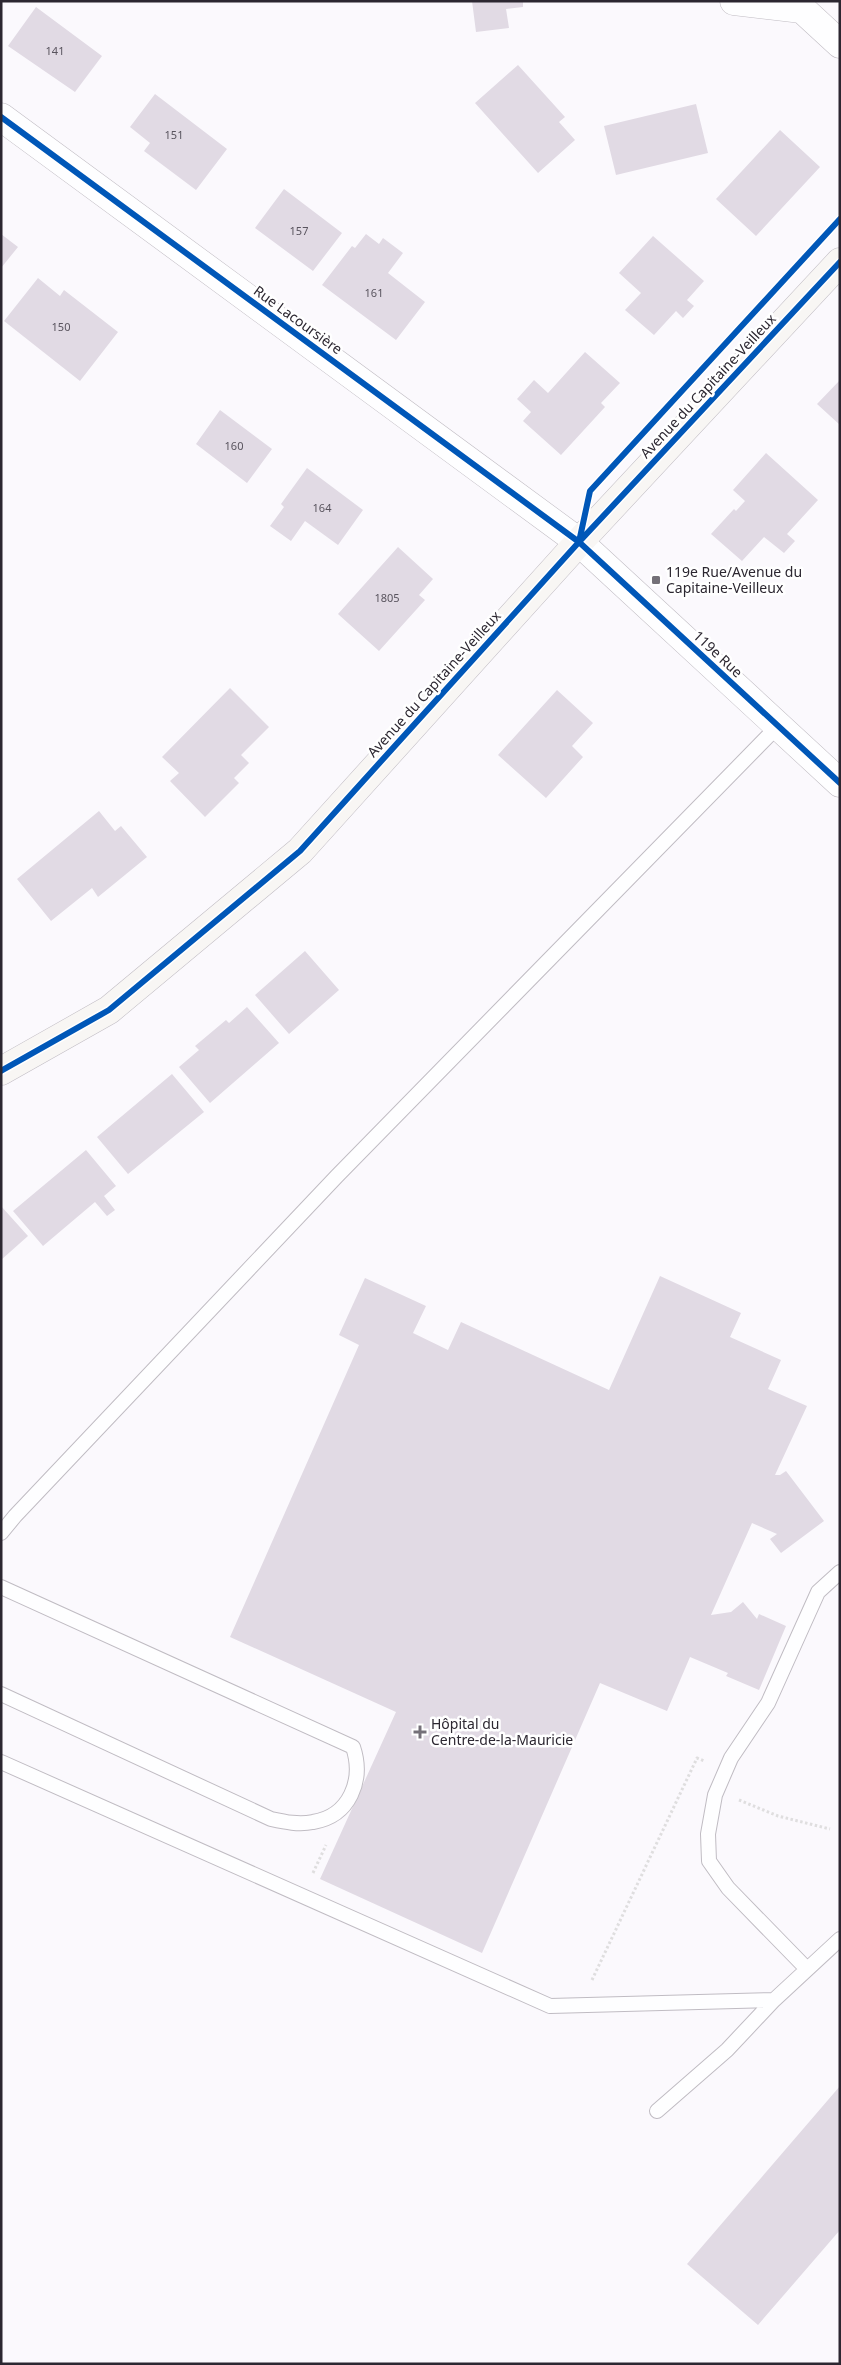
<svg xmlns="http://www.w3.org/2000/svg" width="841" height="2365" font-family="'Noto Sans',sans-serif">
	<style>
		.building { fill: #e1dae4 }
		.lines { fill: none; stroke-linecap: round; stroke-linejoin: round }
		.lane-casing { stroke: #c0bcc3; stroke-width: 16 }
		.street-casing { stroke: #c0bcc3; stroke-width: 29 }
		.secondary-casing { stroke: #c0bcc3; stroke-width: 29 }
		.path { stroke: #dfdedf; stroke-width: 3; stroke-dasharray: 2.5 2.5; stroke-linecap: butt }
		.lane { stroke: #fefeff; stroke-width: 14 }
		.street { stroke: #fefeff; stroke-width: 28 }
		.secondary { stroke: #f8f6f4; stroke-width: 28 }
		.cycleway-casing { stroke: #fff; stroke-width: 9 }
		.cycleway { stroke: #0057b8; stroke-width: 6 }
		.poi-dot { fill: #747078; stroke: #fff; stroke-width: 2 }
		.labels { text-anchor: middle; stroke-width: 5; stroke-linejoin: round; paint-order: stroke }
		.number-label { font-size: 11px; fill: #59545e }
		.street-label { font-size: 14px; fill: #2c2731; stroke: #fff }
		.poi-label { font-size: 14px; fill: #2c2731; stroke: #fff; text-anchor: start }
	</style>
	<rect width="100%" height="100%" fill="#fbf9fd"/>
	<!-- building -->
	<path class="building" d="M472,1H523V7L506,9L509,28L476,32Z
		M36,7L102,56L75,92L8,46Z
		M518,65L565,117L559,122L575,140L538,173L475,103Z
		M155,94L227,149L196,190L144,151L150,143L130,127Z
		M696,104L708,153L616,175L604,126Z
		M780,130L820,167L756,236L716,199Z
		M284,189L342,233L313,271L255,228Z
		M1,234L18,247L1,268Z
		M366,234L379,244L383,238L403,253L388,273L425,302L396,340L322,285L352,246L355,248Z
		M653,236L704,281L687,300L694,306L683,318L676,311L654,335L625,310L641,293L619,273Z
		M38,278L60,296L64,290L118,332L80,381L4,321Z
		M585,352L620,383L601,403L605,407L561,455L523,421L531,412L517,399L534,380L548,393Z
		M840,380V425L817,404Z
		M220,410L272,449L247,483L196,444Z
		M766,453L818,500L787,534L795,541L784,553L764,537L742,561L711,534L734,509L736,511L745,501L733,490Z
		M307,468L363,510L338,545L305,521L291,541L270,526L284,507L281,504Z
		M398,547L433,579L419,595L425,600L379,651L338,614Z
		M230,688L269,727L241,755L249,763L234,778L239,783L205,817L170,781L179,773L162,757Z
		M557,690L593,723L572,746L583,757L546,798L498,755Z
		M99,811L115,831L121,826L147,857L98,897L92,888L51,921L17,879Z
		M305,951L339,990L289,1034L255,995Z
		M247,1007L279,1043L210,1103L179,1067L199,1050L195,1046L226,1020L229,1023Z
		M172,1074L204,1112L128,1174L97,1137Z
		M86,1150L116,1186L104,1196L115,1210L107,1216L95,1202L43,1246L13,1211Z
		M1,1206L28,1236L1,1260Z
		M660,1276L741,1313L730,1337L781,1360L768,1389L807,1406L775,1475H780L786,1471L824,1521L781,1553L770,1539L777,1534L752,1523L711,1615L731,1612L743,1602L757,1619L759,1614L786,1626L759,1690L726,1676L728,1673L690,1657L667,1711L600,1683L482,1953L320,1879L396,1712L230,1637L359,1345L339,1335L365,1278L426,1306L413,1333L448,1350L461,1322L609,1390Z
		M840,2086V2230L758,2325L687,2264Z"/>
	<g class="lines">
		<!-- lane casing -->
		<g class="lane-casing">
			<path id="lane" d="M1,1533L15,1516L337,1176L778,726
				M1,1587L353,1747C364,1780 350,1816 313,1822C299,1825 285,1822 271,1819L1,1694
				M1,1762L550,2006L774,2000
				M806,1968L728,1888L709,1861L708,1834L715,1795L731,1758L768,1703L818,1592L840,1572
				M657,2111L727,2050L774,2000L840,1939"/>
		</g>
		<!-- street casing -->
		<g class="street-casing">
			<path id="street" d="M734,1L802,9L840,44
				M1,117L579,542L840,783"/>
		</g>
		<!-- secondary casing -->
		<g class="secondary-casing">
			<path id="secondary" d="M1,1071L109,1010L300,851L579,542L840,262"/>
		</g>
		<!-- path -->
		<path class="path" d="M739,1800L778,1816L830,1829
			M313,1873L326,1845
			M592,1980L697,1758L704,1761"/>
		<!-- lane -->
		<use href="#lane" class="lane"/>
		<!-- street -->
		<use href="#street" class="street"/>
		<!-- secondary -->
		<use href="#secondary" class="secondary"/>
		<!-- cycleway casing -->
		<g class="cycleway-casing">
			<path id="cycleway" d="M1,117L579,542L840,783
				M579,542L590,491L840,219
				M1,1071L109,1010L300,851L579,542L840,262"/>
		</g>
		<!-- cycleway -->
		<use href="#cycleway" class="cycleway"/>
	</g>
	<!-- markers -->
	<g class="poi-dot">
		<rect x="651" y="575" width="10" height="10" rx="2.5"/>
		<path d="M417.5 1724.5h5v5h5v5h-5v5h-5v-5h-5v-5h5z"/>
	</g>
	<g class="labels">
		<!-- number labels -->
		<g class="number-label">
			<text x="55" y="55">141</text>
			<text x="174" y="139">151</text>
			<text x="299" y="235">157</text>
			<text x="374" y="297">161</text>
			<text x="61" y="331">150</text>
			<text x="234" y="450">160</text>
			<text x="322" y="512">164</text>
			<text x="387" y="602">1805</text>
		</g>
		<!-- street labels -->
		<g class="street-label">
			<text transform="translate(298 320) rotate(36)" y="5">Rue Lacoursière</text>
			<text transform="translate(708 386) rotate(-47)" y="5">Avenue du Capitaine-Veilleux</text>
			<text transform="translate(718 654) rotate(43)" y="5">119e Rue</text>
			<text transform="translate(434 684) rotate(-48)" y="5">Avenue du Capitaine-Veilleux</text>
		</g>
		<!-- poi labels -->
		<g class="poi-label">
			<text x="666" y="577">119e Rue/Avenue du<tspan x="666" dy="16">Capitaine-Veilleux</tspan></text>
			<text x="431" y="1729">Hôpital du<tspan x="431" dy="16">Centre-de-la-Mauricie</tspan></text>
		</g>
	</g>
	<!-- border -->
	<rect width="841" height="2365" fill="none" stroke="#2c2731" stroke-width="5"/>
</svg>
